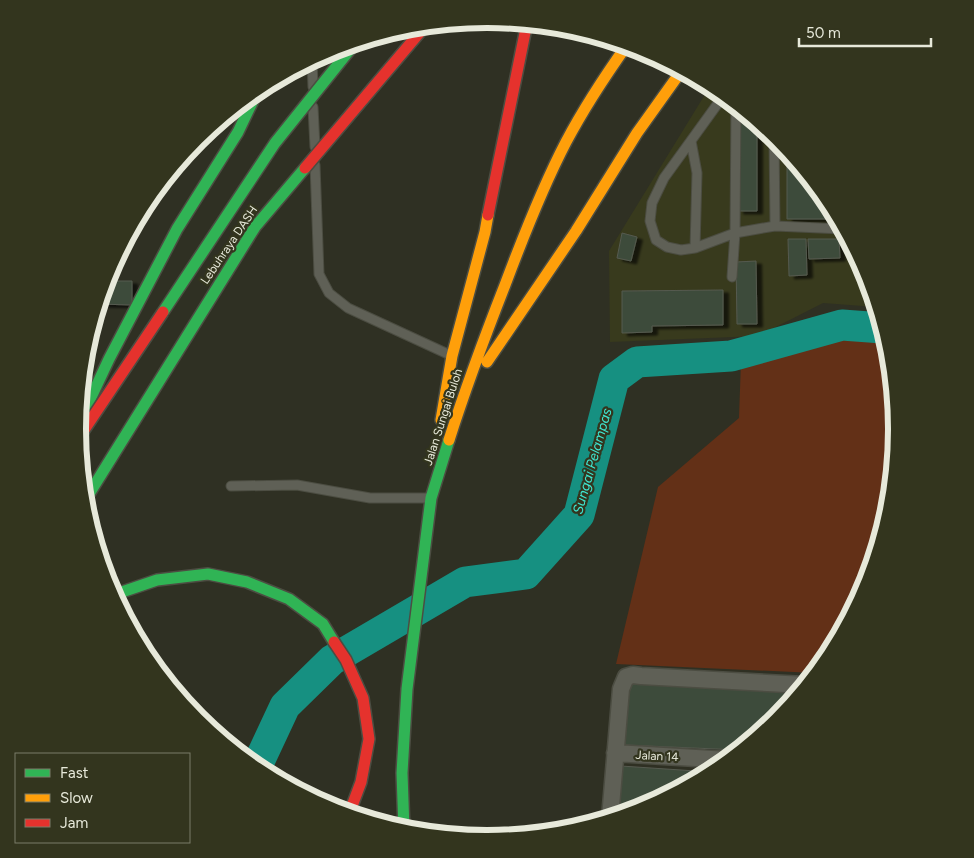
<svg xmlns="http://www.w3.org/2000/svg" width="974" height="858" font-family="Figtree,sans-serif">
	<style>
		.built { fill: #383a1d }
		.green { fill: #633017 }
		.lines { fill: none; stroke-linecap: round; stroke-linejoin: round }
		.river { stroke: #169081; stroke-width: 31 }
		.building { fill: #3e4b3b; stroke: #555a4f; filter: url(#shadow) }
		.lane-casing { stroke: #4c4d42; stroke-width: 11 }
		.street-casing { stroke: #4c4d42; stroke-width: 19 }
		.fast-casing { stroke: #4c4d42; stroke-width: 14 }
		.slow-casing { stroke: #4c4d42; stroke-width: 14 }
		.jam-casing { stroke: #4c4d42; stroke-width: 14 }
		.lane { stroke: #5f6056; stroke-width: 9 }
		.street { stroke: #5f6056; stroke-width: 16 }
		.fast { stroke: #30b455; stroke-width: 11 }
		.slow { stroke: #ff9f0a; stroke-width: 11 }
		.jam { stroke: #e5322d; stroke-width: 11 }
		.fast-bridge-casing { stroke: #4c4d42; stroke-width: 14; stroke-linecap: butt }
		.jam-bridge-casing { stroke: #4c4d42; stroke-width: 14; stroke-linecap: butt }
		.fast-bridge { stroke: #30b455; stroke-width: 11 }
		.jam-bridge { stroke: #e5322d; stroke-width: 11 }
		.labels { text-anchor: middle; stroke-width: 4.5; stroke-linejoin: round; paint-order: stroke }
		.street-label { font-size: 12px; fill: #e7e9da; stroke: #33351e }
		.water-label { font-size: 14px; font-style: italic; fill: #3fe7d2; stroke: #33351e }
		.rim { fill: none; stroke: #e7e9da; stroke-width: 6 }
	</style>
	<defs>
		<filter id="shadow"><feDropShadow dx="5.5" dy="3" stdDeviation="1" flood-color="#0009"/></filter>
	</defs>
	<rect width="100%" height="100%" fill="#2f3023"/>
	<!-- built -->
	<path class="built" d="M711,86L777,139L828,201L866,272L876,307L823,303L758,336L610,342L609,251L701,101Z"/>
	<!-- green -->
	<path class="green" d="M847,335L886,337L889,349L897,429L889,509L866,586L828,657L815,673L616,664L658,487L739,418L741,361Z"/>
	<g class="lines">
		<!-- river -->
		<path class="river" d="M256,768L285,706L332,660L465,582L526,574L579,515L614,379L637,362L731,356L842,325L883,328"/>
	</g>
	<!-- building -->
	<path class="building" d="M739,108L757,123V211H738Z
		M787,153H789L828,201L838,219H787Z
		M622,233L637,237L631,261L617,258Z
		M788,239H806L807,275L789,276Z
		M808,239H839L840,258L809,259Z
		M756,261L757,324H737L736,262Z
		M105,281H132V305L98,304Z
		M723,290V325L652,326V332L622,333V291Z
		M628,681L792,691L791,702L777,719L739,750L625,745Z
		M621,766L711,772L644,808L619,816Z"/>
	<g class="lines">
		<!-- lane casing -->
		<g class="lane-casing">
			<path id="lane" d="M312,60L313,87
				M724,95L664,178L652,203L650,221L656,240L667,247L681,250L695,248L735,233L775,226L843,229
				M313,107L315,147
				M774,136L775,226
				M691,141L697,173L695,248
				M315,165L319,274L329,293L348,308L450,355
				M732,277L735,233L736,105
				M231,486L297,485L370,498H427"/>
		</g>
		<!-- street casing -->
		<g class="street-casing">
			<path id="street" d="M615,753L728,760
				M610,818L621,689L626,677L633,675L641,676L805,685"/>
		</g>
		<!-- fast casing -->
		<g class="fast-casing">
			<path id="fast" d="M79,423L109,359L177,229L238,132L259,88
				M114,597L119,593L157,580L208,574L247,582L289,599L323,624L334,642
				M404,830L402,773L407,689L431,498L449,440"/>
		</g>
		<!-- slow casing -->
		<g class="slow-casing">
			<path id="slow" d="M487,362L576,231L637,133L682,70
				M441,420L452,356L485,232L488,215
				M449,440C466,387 485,336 505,285C523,237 542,188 566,142C584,108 605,76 627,45"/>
		</g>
		<!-- jam casing -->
		<g class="jam-casing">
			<path id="jam" d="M488,215L527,23
				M334,642L346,660L363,698L369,739L361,782L349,814"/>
		</g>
		<!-- lane -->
		<use href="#lane" class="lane"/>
		<!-- street -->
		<use href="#street" class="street"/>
		<!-- fast -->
		<use href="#fast" class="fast"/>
		<!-- slow -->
		<use href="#slow" class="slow"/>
		<!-- jam -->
		<use href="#jam" class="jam"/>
		<!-- fast-bridge casing -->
		<g class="fast-bridge-casing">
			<path id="fast-bridge" d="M163,312L275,143L356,42
				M84,502L255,227L305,168"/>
		</g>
		<!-- jam-bridge casing -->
		<g class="jam-bridge-casing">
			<path id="jam-bridge" d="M305,168L426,25
				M78,439L163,312"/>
		</g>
		<!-- fast-bridge -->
		<use href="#fast-bridge" class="fast-bridge"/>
		<!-- jam-bridge -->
		<use href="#jam-bridge" class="jam-bridge"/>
	</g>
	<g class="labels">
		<!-- street labels -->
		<g class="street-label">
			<text transform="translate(229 245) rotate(-56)" y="4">Lebuhraya DASH</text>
			<text transform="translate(443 417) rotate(-72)" y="4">Jalan Sungai Buloh</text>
			<text transform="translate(657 756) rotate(3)" y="4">Jalan 14</text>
		</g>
		<!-- water labels -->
		<g class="water-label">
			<text transform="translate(592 461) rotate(-74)" y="5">Sungai Pelampas</text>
		</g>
	</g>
	<!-- crop -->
	<path d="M0 0H974V858H0ZM86 429a401 401 0 1 1 802 0a401 401 0 1 1-802 0Z" fill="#33351e" fill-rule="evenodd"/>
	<path class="rim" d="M86 429a401 401 0 1 1 802 0a401 401 0 1 1-802 0Z"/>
	<!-- legend -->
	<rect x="15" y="753" width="175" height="90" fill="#33351e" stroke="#7b7d69"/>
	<rect x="25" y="769" width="25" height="8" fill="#30b455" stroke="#7b7d69"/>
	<text x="60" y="778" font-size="15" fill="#e7e9da">Fast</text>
	<rect x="25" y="794" width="25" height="8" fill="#ff9f0a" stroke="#7b7d69"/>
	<text x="60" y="803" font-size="15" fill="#e7e9da">Slow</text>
	<rect x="25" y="819" width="25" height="8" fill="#e5322d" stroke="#7b7d69"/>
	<text x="60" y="828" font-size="15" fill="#e7e9da">Jam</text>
	<!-- scale -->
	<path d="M799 38v8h132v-8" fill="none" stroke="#e7e9da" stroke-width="2.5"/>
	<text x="806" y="38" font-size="15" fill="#e7e9da" stroke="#33351e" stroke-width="4" paint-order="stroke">50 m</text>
</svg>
